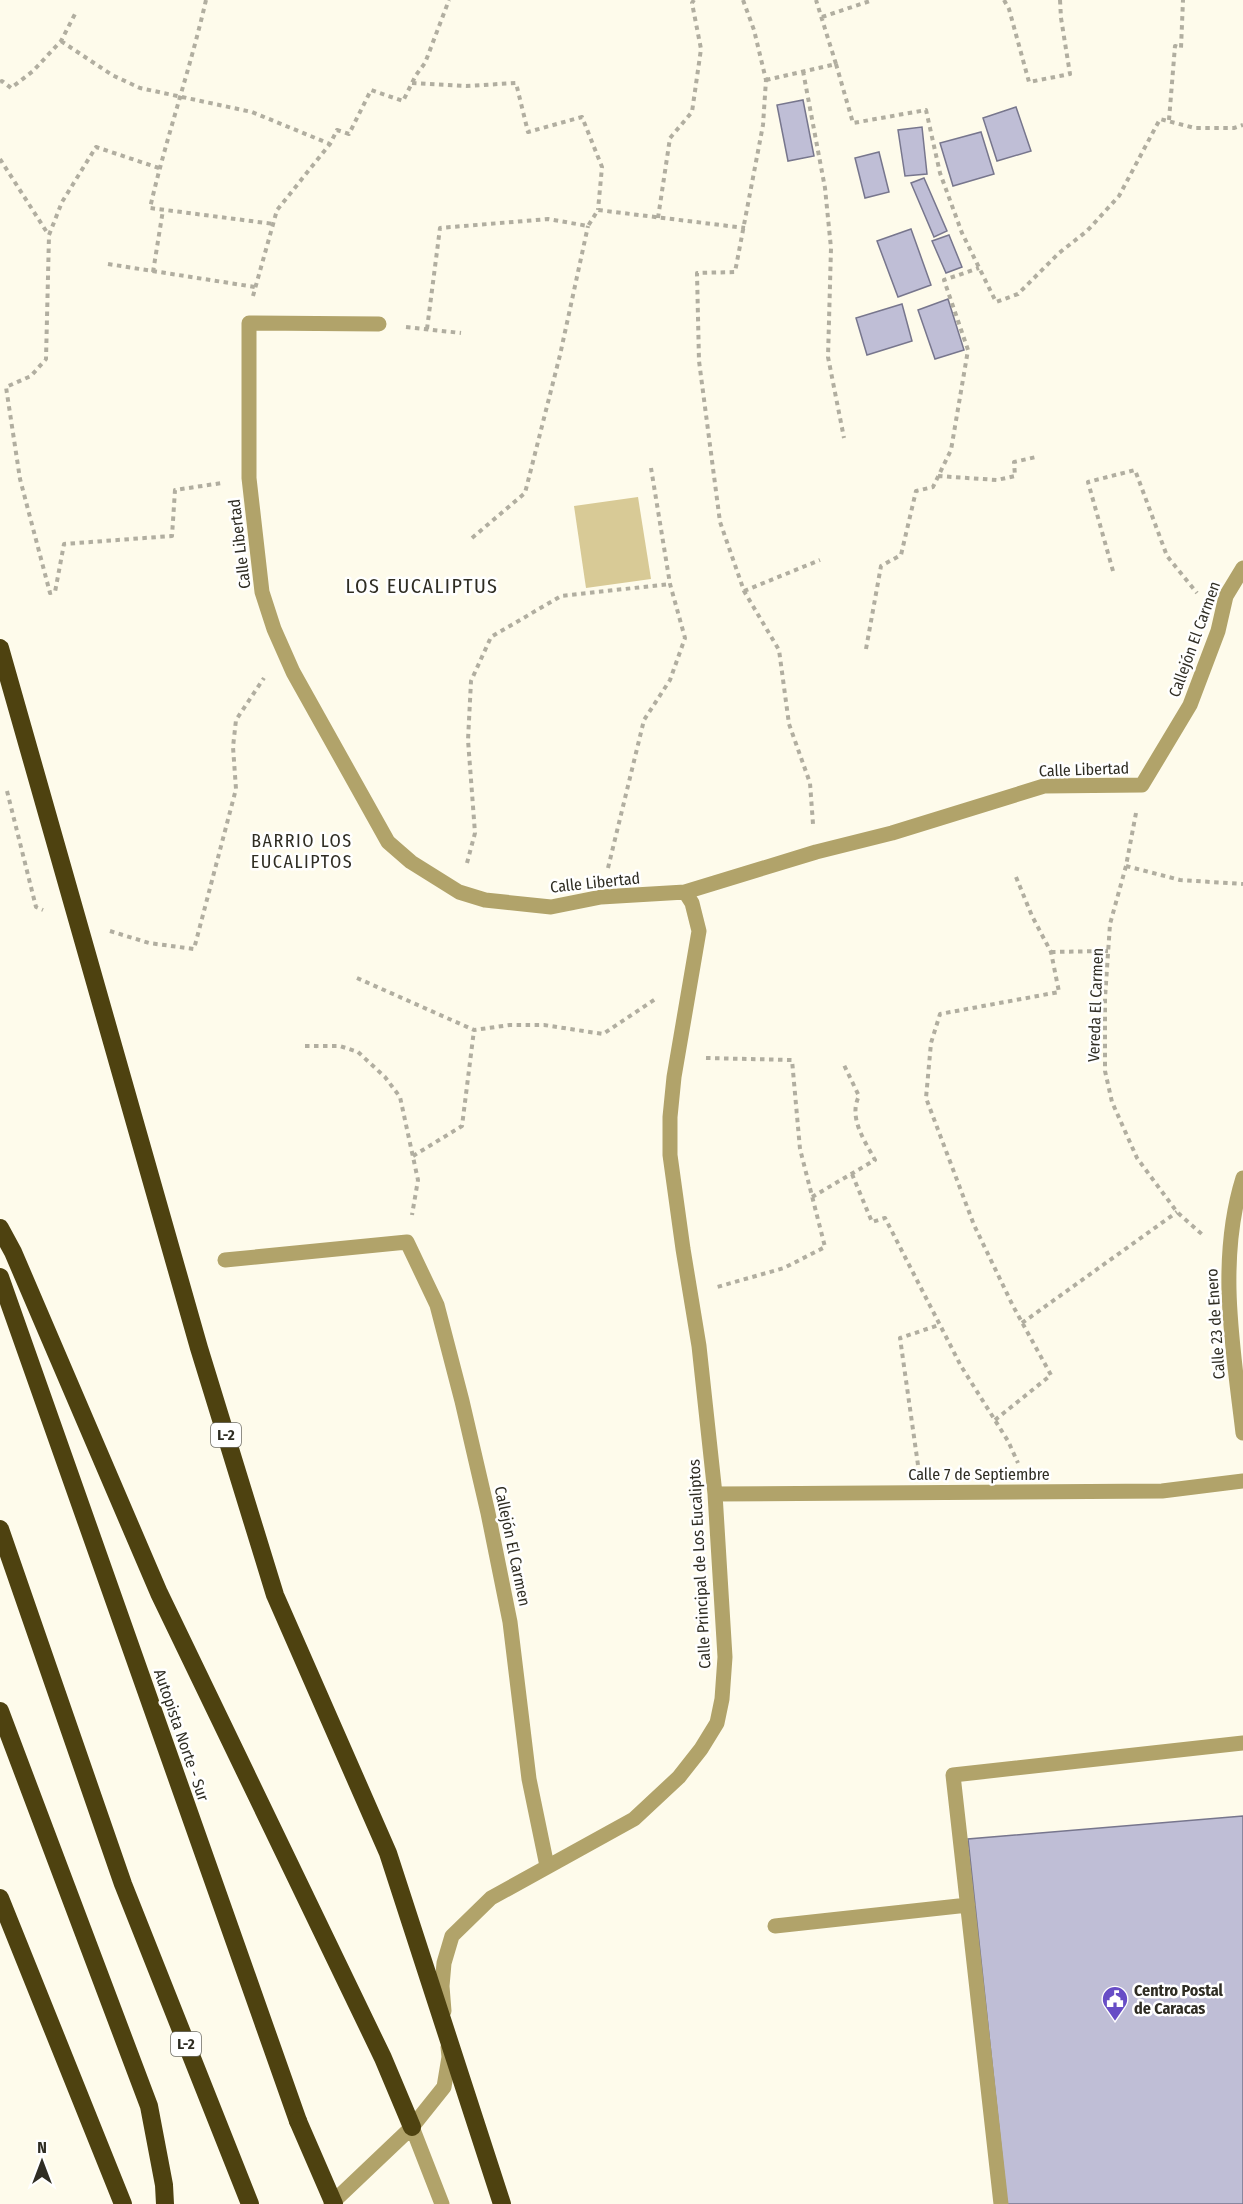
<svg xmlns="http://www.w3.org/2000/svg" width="1243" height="2204" font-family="'Fira Sans Condensed',sans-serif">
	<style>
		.green { fill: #d8ca96 }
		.building { fill: #bfbed6; stroke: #77768d; stroke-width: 1.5 }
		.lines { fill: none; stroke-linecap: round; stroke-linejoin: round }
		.path { stroke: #b1aea0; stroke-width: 4; stroke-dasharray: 4.5 4.5; stroke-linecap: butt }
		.minor { stroke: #b1a36a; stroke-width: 15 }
		.highway { stroke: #4e4210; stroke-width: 18 }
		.highway-bridge { stroke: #4e4210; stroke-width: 18 }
		.labels { text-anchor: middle; stroke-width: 5; stroke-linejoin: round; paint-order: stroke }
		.shield { fill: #fff; stroke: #6d6c65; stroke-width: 1.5 }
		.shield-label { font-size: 15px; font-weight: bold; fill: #2f2d23 }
		.street-label { font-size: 16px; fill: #2f2d23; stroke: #fff }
		.poi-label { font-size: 16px; font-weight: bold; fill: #2f2d23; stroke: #fff; text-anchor: start }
		.neighbourhood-label { font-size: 18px; letter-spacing: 1.5px; fill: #2f2d23; stroke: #fff }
		.quarter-label { font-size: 20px; letter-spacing: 1.5px; fill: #2f2d23; stroke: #fff }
	</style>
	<rect width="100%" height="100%" fill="#fefbeb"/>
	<!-- green -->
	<path class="green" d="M638,497L651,579L586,588L574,506Z"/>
	<!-- building -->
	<path class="building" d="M803,100L814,156L788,161L777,105Z
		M1016,107L1031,151L997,161L983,118Z
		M922,127L927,174L905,176L898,130Z
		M981,132L994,174L953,186L940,143Z
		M879,152L889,192L865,198L855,158Z
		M924,178L947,231L934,237L911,183Z
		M911,229L931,285L898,297L877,241Z
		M949,235L962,267L946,273L932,241Z
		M948,299L964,350L935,359L918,310Z
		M902,304L912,341L867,355L856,318Z
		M1243,1816V2204H1007L968,1839Z"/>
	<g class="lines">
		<!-- path -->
		<path class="path" d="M206,0C190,70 166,138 150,208L274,224
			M743,0L754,30L766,80L763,125L735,272L697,273L699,361L720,522L744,591L779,650L789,724L810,783L813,824
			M1004,0L1009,9L1029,82L1070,74L1061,18L1060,0
			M822,17L873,0
			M61,41L112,75L140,88L252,112L330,144
			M836,64L853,123L926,110L940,173L962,233L996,302L1018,294L1059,253L1087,231L1119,196L1160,119L1195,128H1234L1243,125
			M803,71L825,188L831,248L828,357L844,438
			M766,80L836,64L816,0
			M0,82L2,81L11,88L33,71L61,41L76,12
			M412,83L466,86L516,83L528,132L582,117L602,167L598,210
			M1169,120L1175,46L1181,48L1183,0
			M0,159L48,234
			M159,168L96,147L62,202L49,235L46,359L31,376L6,387L20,479L50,593L55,592L64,544L172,536L175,490L222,483
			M658,218L670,138L692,112L701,49L692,3L694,0
			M108,264L255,287
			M153,272L163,210
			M253,296L277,210L330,144L337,130L349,134L371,90L403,101L416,75L425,63L449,0
			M406,327L461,333
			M427,329L440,228L548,219L588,226L598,210L745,228
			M938,476L997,480L1015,476L1014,462L1036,457
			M472,538L525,493L560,355L588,226
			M1113,571L1088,482L1135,470L1167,556L1197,593
			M744,591L820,560
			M866,649L881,566L901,555L916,491L933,487L951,450L968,350L944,280L979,268
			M7,791L36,907L43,910
			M1136,813L1126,866L1110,924L1105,998V1071L1112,1102L1137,1158L1177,1212L1204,1236
			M467,863L475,833L468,740L471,681L491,637L561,596L670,584
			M1126,866L1180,880L1243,884
			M608,868L644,720L670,680L685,638L670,584L651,468
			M110,931L149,943L194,949L236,789L233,747L236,720L264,678
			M1051,952L1108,951
			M357,978L474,1030L510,1025H544L603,1034L657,998
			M305,1046H340L358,1052L385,1077L400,1097L418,1180L412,1215
			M706,1058L792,1060L800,1149L825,1247L784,1268L717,1287
			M413,1156L462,1126L474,1030
			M852,1174L872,1222L885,1218L961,1366L1008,1441L1018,1463
			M812,1197L875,1160C865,1141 848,1118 859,1096L844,1065
			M1022,1323L1177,1212
			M995,1420L1051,1375L1013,1306L974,1225L926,1098L931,1043L940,1014L1059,992L1051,952L1032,916L1016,877
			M918,1465L900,1338L939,1325"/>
		<!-- minor -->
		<path class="minor" d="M379,324L249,323V478L262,592L274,629L293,672L388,842L411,862L459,892L485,900L551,907L601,897L685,892L816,852L892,833L1044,786L1142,785L1190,705L1218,631L1226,596L1243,568
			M1243,1178C1217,1261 1233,1348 1243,1433
			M225,1260L407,1242L437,1305L462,1401L488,1513L510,1622L529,1779L547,1866
			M715,1494L1162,1491L1243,1481
			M775,1926L968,1905
			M444,2011L442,1986L444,1963L452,1936L491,1898L634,1819L679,1777L701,1749L717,1723L722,1699L725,1657L715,1494L699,1346L683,1249L670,1155V1117L674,1077L699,931L692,903L685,892
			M412,2127L442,2204
			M331,2204L412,2127L444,2087L449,2057L448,2047
			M1001,2204L953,1775L1243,1743"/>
		<!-- highway -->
		<path class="highway" d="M0,1228L13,1252L159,1593L383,2058L412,2127
			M0,1277L298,2121
			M0,1529L123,1884L250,2204
			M0,1711L149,2106L164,2185L165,2204
			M0,1898L123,2204"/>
		<!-- highway-bridge -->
		<path class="highway-bridge" d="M0,648L199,1348L275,1595L388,1853L502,2204
			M298,2121L334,2204"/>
	</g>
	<!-- icons -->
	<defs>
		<g id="civic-pin" transform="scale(1.35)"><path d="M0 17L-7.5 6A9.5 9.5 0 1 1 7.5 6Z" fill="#674dc6" stroke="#fff"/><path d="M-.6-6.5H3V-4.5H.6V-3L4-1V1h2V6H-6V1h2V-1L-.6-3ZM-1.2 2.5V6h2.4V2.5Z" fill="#fff"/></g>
	</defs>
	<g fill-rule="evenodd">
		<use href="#civic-pin" x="1115" y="1999"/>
	</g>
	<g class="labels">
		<!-- shield labels -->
		<g class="shield">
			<rect x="211" y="1423" width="30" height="24" rx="4.5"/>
			<rect x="171" y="2032" width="30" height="24" rx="4.5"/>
		</g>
		<g class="shield-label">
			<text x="226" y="1440">L-2</text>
			<text x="186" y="2049">L-2</text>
		</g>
		<!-- street labels -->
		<g class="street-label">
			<text transform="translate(239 544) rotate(-97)" y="6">Calle Libertad</text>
			<text transform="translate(1194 639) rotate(-70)" y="6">Callejón El Carmen</text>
			<text transform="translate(1084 769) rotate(-2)" y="6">Calle Libertad</text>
			<text transform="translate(595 882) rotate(-6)" y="6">Calle Libertad</text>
			<text transform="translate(1095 1005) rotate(-88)" y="6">Vereda El Carmen</text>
			<text transform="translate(1215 1324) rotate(-94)" y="6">Calle 23 de Enero</text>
			<text x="979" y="1480">Calle 7 de Septiembre</text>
			<text transform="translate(513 1546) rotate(78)" y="6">Callejón El Carmen</text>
			<text transform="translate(699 1564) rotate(-93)" y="6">Calle Principal de Los Eucaliptos</text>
			<text transform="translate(182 1735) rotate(71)" y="6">Autopista Norte - Sur</text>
		</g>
		<!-- poi labels -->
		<g class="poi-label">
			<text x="1134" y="1996">Centro Postal<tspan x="1134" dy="18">de Caracas</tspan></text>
		</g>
		<!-- neighbourhood labels -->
		<g class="neighbourhood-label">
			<text x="302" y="847">BARRIO LOS<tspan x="302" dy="21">EUCALIPTOS</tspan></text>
		</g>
		<!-- quarter labels -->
		<g class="quarter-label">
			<text x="422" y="593">LOS EUCALIPTUS</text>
		</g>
	</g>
	<!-- north arrow -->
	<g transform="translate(42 2162)" stroke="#ffffff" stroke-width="4.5" paint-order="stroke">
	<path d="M0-4.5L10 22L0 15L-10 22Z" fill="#2f2d23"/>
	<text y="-9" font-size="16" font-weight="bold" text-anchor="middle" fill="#2f2d23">N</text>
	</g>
</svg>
